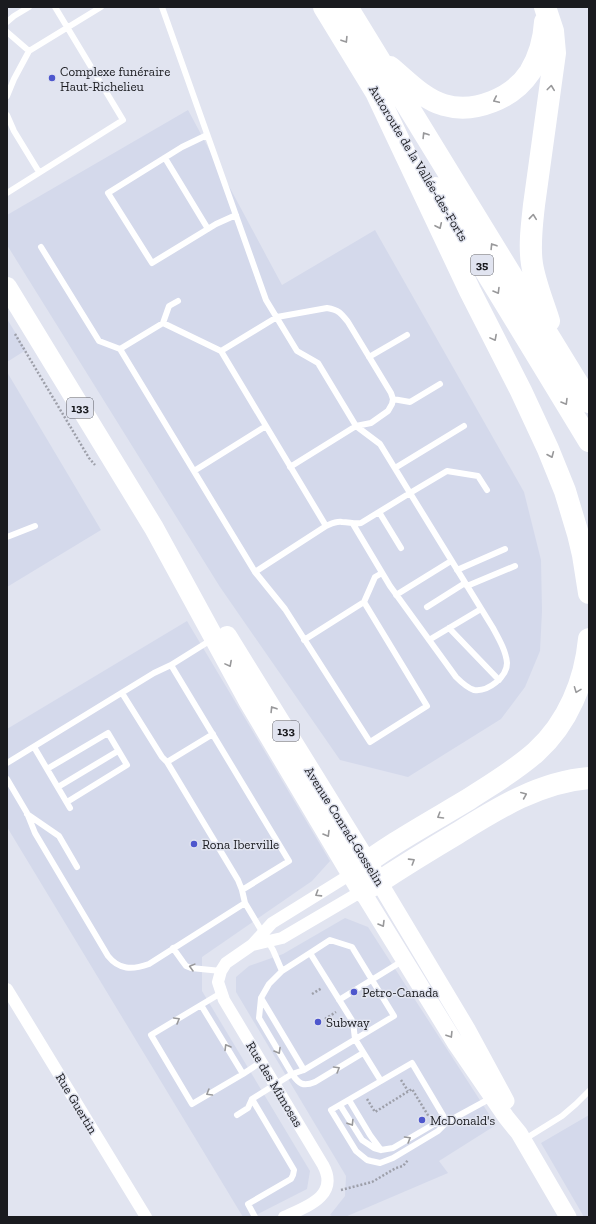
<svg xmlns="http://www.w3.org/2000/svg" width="596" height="1224" font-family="'Zilla Slab',serif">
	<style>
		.built { fill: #d4d9eb }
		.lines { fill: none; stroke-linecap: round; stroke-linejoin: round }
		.path { stroke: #9d9fa9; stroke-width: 2.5; stroke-dasharray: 2 2; stroke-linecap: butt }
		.lane { stroke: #fff; stroke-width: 6 }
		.street { stroke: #fff; stroke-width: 12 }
		.secondary { stroke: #fff; stroke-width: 17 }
		.primary { stroke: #fff; stroke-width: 20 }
		.highway { stroke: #fff; stroke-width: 22 }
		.oneway { stroke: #98989a }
		.poi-dot { fill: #4e57cd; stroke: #e1e4f0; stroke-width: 1.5 }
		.labels { text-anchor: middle; stroke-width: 3; stroke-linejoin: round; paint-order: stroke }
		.shield { fill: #e1e4f0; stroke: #56575e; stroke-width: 1 }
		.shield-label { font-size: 12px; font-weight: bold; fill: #1a1b1f }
		.poi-label { font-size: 13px; fill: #1a1b1f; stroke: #e1e4f0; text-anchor: start }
		.street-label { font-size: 13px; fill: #1a1b1f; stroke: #e1e4f0 }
	</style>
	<rect width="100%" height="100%" fill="#e1e4f0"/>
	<!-- built -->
	<path class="built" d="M188,110L282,285L375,230L524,492L541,560L542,611L540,651L525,687L501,719L408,777L340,760L220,587L7,245V215Z
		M7,319L26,350L7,362Z
		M7,372L101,530L7,587Z
		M187,621L330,861L312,881L202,957V991L310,1171L307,1189L252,1217H243L7,827V729Z
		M345,918L368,927L496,1125L439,1161L448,1173L345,1217H334L330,1215L345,1196L346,1176L236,992V977L249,966L283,954Z
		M589,1115V1217H584L541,1143Z"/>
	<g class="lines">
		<!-- path -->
		<path class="path" d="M15,334L89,458L95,465
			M312,994L322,988
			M325,1019L336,1012
			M401,1080L408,1091
			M367,1099L375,1112L412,1089L429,1117
			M341,1190L372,1182L396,1168L403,1166L408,1160"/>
		<!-- lane -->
		<path class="lane" d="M162,7L266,300L297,351L318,363L356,426L380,444L410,493L361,523C353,524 350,522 342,522C336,521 331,524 326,526L255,572L120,349L163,323L221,351L277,317L327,308C339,310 341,313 348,322L391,393L393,399L392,404L388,411L371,423L356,426L290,467
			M7,22L14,16L29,7
			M7,32L29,51L101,7
			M7,96L14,79L29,51
			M7,115L14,131L39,172
			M207,135L182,147L108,193L152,263L216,224L236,215
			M165,158L208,229
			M7,193L123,120L55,7
			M41,247L99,341L120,349
			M163,323L169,306L178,301
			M221,351L326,526
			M369,357L407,335
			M393,399L410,402L440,384
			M395,468L464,426
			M194,471L266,426
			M379,512L401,548
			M353,524L390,586L456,677C461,682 467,688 474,690C488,692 507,677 507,663C506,651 499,639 493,628L410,493L447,471L478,476L487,490
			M7,537L35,526
			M457,570L505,549
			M255,572L285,609L370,742L427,706L364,602L304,640
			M467,586L515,566
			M396,595L451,561
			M364,602L375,577L382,573
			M427,607L465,583
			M449,628L499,680
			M211,640L171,665L289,861L242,890L245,903L273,950L282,971
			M429,640L481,609
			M122,693L162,757L167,762
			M213,734L167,762L238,880L242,890
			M34,747L70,808
			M7,763L154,673L171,665
			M47,769L108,733L127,765L67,802
			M7,779L27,813L35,833L108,956C119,970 132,970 149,964L245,903
			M58,787L118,751
			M27,814L59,836L77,867
			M173,948L183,962L186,966L191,968L221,971
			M310,953L330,940L352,947L394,1016L304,1070L261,998L269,984L282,971L310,953L353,1022L355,1039L381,1081
			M221,993L201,1005L243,1074L261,1062
			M261,998L259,1018L292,1074C299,1084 303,1087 315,1082L363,1053
			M339,1000L404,960
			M201,1005L151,1035L192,1104L243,1074
			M349,1100L370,1135L381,1150
			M340,1105L362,1140L374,1148L381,1150L393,1148L434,1124L447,1122
			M237,1115L248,1108L252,1099
			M447,1122L412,1063L331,1110L356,1151L367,1160L371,1161L380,1163L393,1158L438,1131L447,1122L491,1098
			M525,1139L562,1116L576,1104L589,1091
			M255,1217L248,1204L291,1179L293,1175L294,1170L252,1099L292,1074L304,1070"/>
		<!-- street -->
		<path class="street" d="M252,945L272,923L351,874
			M7,989L146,1217
			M284,1217C306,1207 340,1196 323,1165L224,1000L218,982L221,971L226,963L252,945L282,938L362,891"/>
		<!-- secondary -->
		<path class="secondary" d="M379,882L467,1029L506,1101
			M362,891L456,1044L506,1117L519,1133L568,1217"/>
		<!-- primary -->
		<path class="primary" d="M7,287L154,528L249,702L359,887
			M227,636L379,882"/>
		<!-- highway -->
		<path class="highway" d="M324,7L382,102
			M347,7L589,402
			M545,7L553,31L555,53L534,205C532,224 529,245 532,264C535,283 543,302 549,321
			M390,67C406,80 423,99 444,105C475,114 513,98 530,72C539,57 544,39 545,22
			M375,90L470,291L521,391L548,449L565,491L578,534L583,555L589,593
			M435,188L589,441
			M351,874C388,845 429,823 469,799C492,784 516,770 536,752C568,723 585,681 589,639
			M362,891L379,882C405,865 431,849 458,833C498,808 540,782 589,778"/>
	</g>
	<!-- one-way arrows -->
	<defs><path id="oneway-chevron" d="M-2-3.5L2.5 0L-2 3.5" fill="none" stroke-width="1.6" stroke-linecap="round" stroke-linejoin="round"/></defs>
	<g class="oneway">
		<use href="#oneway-chevron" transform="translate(345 40) rotate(58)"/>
		<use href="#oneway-chevron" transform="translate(551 88) rotate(-83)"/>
		<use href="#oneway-chevron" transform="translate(496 100) rotate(155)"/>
		<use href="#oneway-chevron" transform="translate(425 135) rotate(-122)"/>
		<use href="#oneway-chevron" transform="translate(533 217) rotate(-84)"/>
		<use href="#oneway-chevron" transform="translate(439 226) rotate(65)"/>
		<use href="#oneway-chevron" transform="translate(493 246) rotate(-122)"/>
		<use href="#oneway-chevron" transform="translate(497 291) rotate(59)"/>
		<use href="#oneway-chevron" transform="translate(494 338) rotate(62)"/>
		<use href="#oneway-chevron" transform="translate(565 402) rotate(59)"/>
		<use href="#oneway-chevron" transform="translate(551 455) rotate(67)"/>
		<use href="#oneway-chevron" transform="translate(229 664) rotate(62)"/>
		<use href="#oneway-chevron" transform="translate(577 690) rotate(111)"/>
		<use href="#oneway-chevron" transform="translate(273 709) rotate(-122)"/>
		<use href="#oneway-chevron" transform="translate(524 795) rotate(-23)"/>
		<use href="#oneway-chevron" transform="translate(440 816) rotate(149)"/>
		<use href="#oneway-chevron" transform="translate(327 834) rotate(59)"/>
		<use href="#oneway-chevron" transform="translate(412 861) rotate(-32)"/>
		<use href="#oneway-chevron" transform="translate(318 894) rotate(148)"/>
		<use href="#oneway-chevron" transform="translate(382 924) rotate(59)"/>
		<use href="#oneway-chevron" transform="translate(192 967) rotate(-165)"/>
		<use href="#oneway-chevron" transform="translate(177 1020) rotate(-30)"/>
		<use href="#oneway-chevron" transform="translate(450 1035) rotate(58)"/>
		<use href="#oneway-chevron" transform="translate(227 1047) rotate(-121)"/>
		<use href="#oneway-chevron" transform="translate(278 1051) rotate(60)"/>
		<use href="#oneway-chevron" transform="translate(337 1069) rotate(-31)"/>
		<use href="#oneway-chevron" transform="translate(209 1093) rotate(149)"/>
		<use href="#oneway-chevron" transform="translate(351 1123) rotate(58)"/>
		<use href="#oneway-chevron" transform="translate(408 1139) rotate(-31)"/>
	</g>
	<!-- markers -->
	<g class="poi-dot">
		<circle cx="52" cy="78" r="4"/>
		<circle cx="194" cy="844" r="4"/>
		<circle cx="354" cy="992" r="4"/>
		<circle cx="318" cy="1022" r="4"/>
		<circle cx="422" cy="1120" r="4"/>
	</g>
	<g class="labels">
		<!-- shield labels -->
		<g class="shield">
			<rect x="471" y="255" width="22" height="20" rx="3"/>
			<rect x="67" y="398" width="26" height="20" rx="3"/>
			<rect x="273" y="721" width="26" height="20" rx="3"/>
		</g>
		<g class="shield-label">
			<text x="482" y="269">35</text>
			<text x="80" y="412">133</text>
			<text x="286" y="735">133</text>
		</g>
		<!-- poi labels -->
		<g class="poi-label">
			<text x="60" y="76">Complexe funéraire<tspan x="60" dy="15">Haut-Richelieu</tspan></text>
			<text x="202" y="849">Rona Iberville</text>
			<text x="362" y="997">Petro-Canada</text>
			<text x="326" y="1027">Subway</text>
			<text x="430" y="1125">McDonald's</text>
		</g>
		<!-- street labels -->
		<g class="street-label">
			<text transform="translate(419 163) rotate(59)" y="5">Autoroute de la Vallée-des-Forts</text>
			<text transform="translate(345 826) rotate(58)" y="5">Avenue Conrad-Gosselin</text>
			<text transform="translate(275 1084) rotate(59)" y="5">Rue des Mimosas</text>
			<text transform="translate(77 1103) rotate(59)" y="5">Rue Guertin</text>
		</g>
	</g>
	<!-- border -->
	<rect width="596" height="1224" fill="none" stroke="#1a1b1f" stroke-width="16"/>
</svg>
